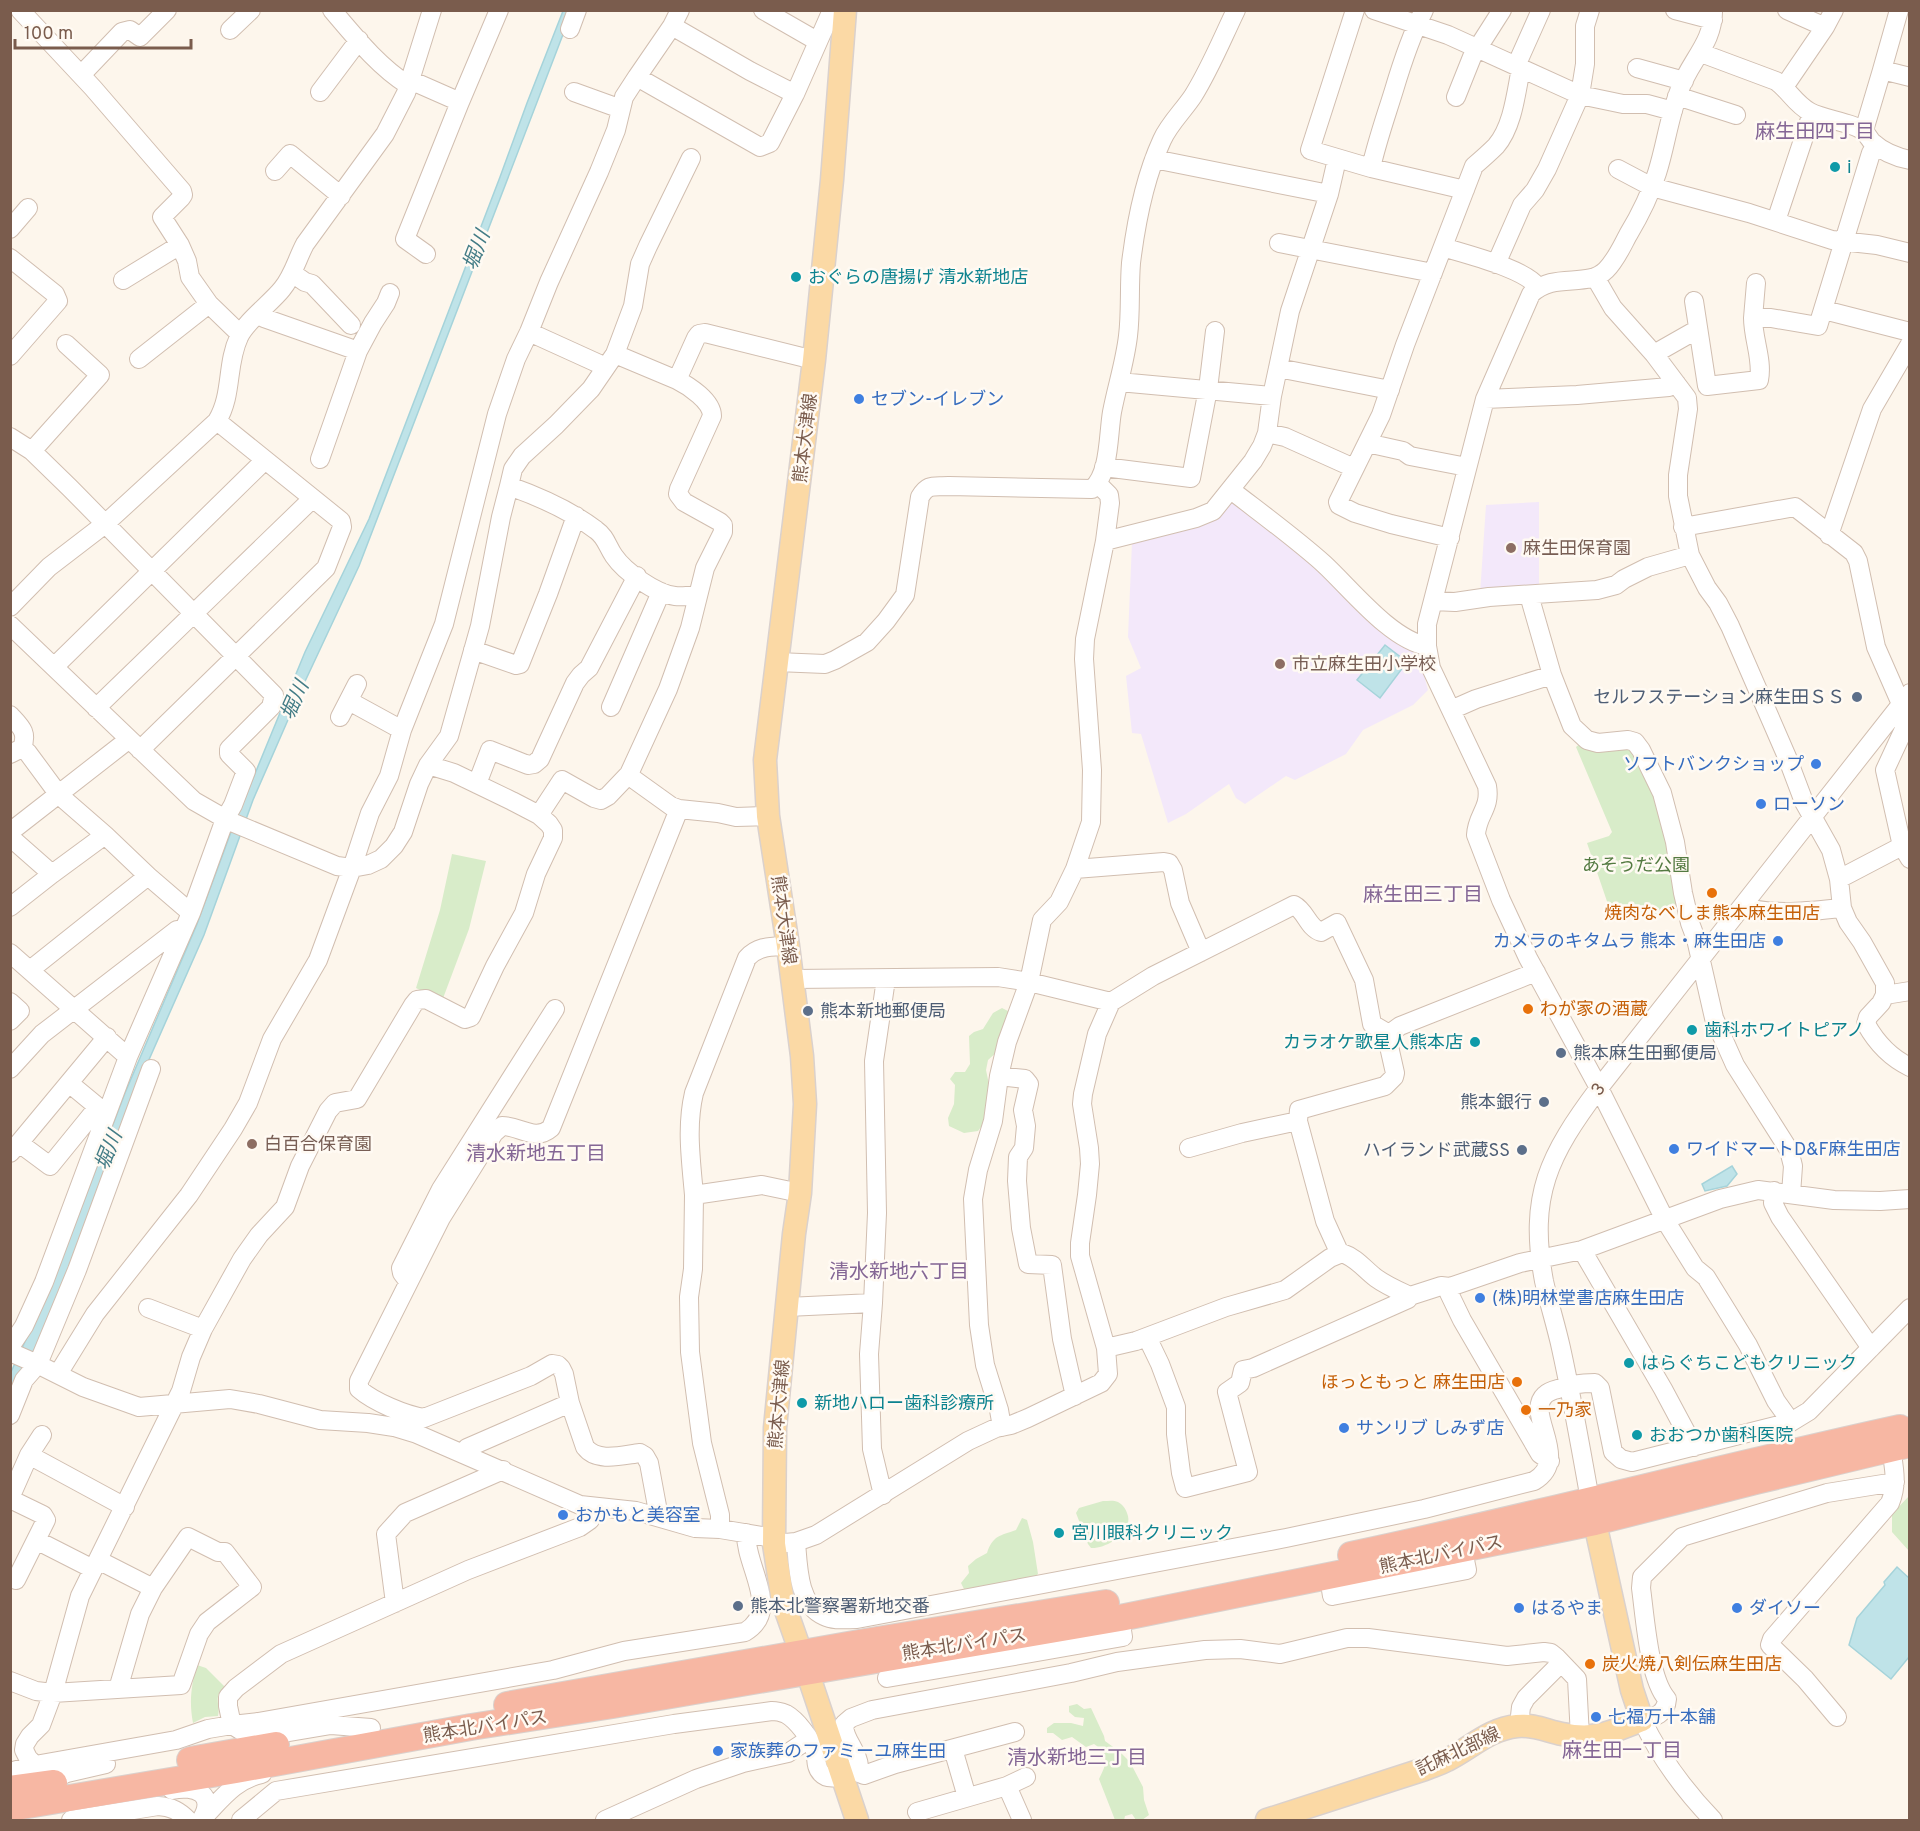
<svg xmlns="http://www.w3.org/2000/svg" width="1920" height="1831" font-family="Overpass,'Noto Sans JP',sans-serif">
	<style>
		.education { fill: #f3e8fa }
		.green { fill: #d8ecc9 }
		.water { fill: #bfe3e8; stroke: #a5d3da; stroke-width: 1.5 }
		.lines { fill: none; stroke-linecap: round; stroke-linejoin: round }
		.minor-casing { stroke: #d1beb0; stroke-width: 20 }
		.major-casing { stroke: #dad1cd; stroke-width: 25 }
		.highway-casing { stroke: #dad1cd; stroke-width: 28 }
		.minor { stroke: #fff; stroke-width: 18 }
		.major { stroke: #fbd9a5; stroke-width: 22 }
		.highway { stroke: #f7b7a3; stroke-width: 26 }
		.culture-dot { fill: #0f9aa8; stroke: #fffaf3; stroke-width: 2 }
		.shop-dot { fill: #3f7fe0; stroke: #fffaf3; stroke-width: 2 }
		.education-dot { fill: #8d6e63; stroke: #fffaf3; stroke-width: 2 }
		.service-dot { fill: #5c6f8a; stroke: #fffaf3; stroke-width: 2 }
		.food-dot { fill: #e8710a; stroke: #fffaf3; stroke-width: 2 }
		.labels { text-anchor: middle; stroke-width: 5; stroke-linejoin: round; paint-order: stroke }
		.culture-label { font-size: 18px; fill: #0d838f; stroke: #fffaf3; text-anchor: start }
		.shop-label { font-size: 18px; fill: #366cbe; stroke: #fffaf3; text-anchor: start }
		.street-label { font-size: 18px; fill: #7a5c4d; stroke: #fffaf3 }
		.education-label { font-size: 18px; fill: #785e54; stroke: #fffaf3; text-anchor: start }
		.service-label { font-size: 18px; fill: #4e5e75; stroke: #fffaf3; text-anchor: end }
		.park-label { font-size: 18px; fill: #537a41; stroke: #fffaf3 }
		.food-label { font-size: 18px; fill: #c56008; stroke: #fffaf3; text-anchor: start }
		.neighbourhood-label { font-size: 20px; fill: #846695; stroke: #fffaf3 }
		.water-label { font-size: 20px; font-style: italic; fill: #437c86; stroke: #fffaf3 }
	</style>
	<rect width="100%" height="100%" fill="#fdf6ec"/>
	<!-- education -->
	<path class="education" d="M1230,498L1414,649L1418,653L1428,690L1413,705L1363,730L1346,754L1295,780L1286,776L1245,804L1236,798L1229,784L1186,814L1168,823L1141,734L1132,733L1126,676L1141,668L1128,637L1132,542Z
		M1539,502V591L1480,594L1486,505Z"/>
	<!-- green -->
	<path class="green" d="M1583,741L1628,745L1659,796L1678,907L1649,918H1641L1611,913L1587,843L1609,836L1612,832L1576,747Z
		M452,854L486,861L469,929L442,1001L416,988L440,910Z
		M1002,1008L1008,1011L1011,1016L999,1050L988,1060L986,1070L991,1094L985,1110L984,1123L978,1131L964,1133L949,1126L948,1118L954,1104L955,1085L950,1079L955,1072H965L970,1064L969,1036L974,1032L983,1029L993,1013Z
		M1909,1496V1551L1892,1532V1514Z
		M1103,1501C1108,1501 1114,1500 1118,1502C1122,1504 1126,1509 1127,1513C1135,1531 1107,1549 1091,1548L1088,1544L1076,1513L1079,1508Z
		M1022,1518L1027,1520L1033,1542L1038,1574L1032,1579L964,1589L961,1583L969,1573L968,1566L976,1559L987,1553C993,1535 1000,1536 1016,1530Z
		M197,1665L206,1668L225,1687C212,1698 221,1703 218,1716L205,1717L193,1723C189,1702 191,1686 197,1665Z
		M1077,1704L1084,1709L1091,1708L1104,1736L1105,1741L1120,1752L1130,1762L1143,1787L1144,1800L1149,1815L1142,1820H1136L1132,1814L1125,1816L1124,1820H1115L1099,1779C1107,1763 1110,1755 1094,1744L1086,1747L1072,1737L1062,1740L1053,1733H1047V1728L1054,1723H1071L1083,1726L1084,1718L1075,1717L1069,1712V1706Z"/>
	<!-- water -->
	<path class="water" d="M563,11H572L359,566L301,690L253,800L204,935L144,1071L58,1298L11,1400V1372L54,1279L125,1093L197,924L231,832L305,652L369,519L500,177L527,103Z
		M1385,645L1407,662L1380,698L1357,680Z
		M1732,1166L1737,1174L1727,1186L1705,1191L1702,1184Z
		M1897,1567L1909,1578V1657L1891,1679L1849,1645L1857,1618L1885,1585L1884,1582Z"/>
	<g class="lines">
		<!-- minor casing -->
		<g class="minor-casing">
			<path id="minor" d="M20,10L93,88L182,191L183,195L181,198L162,217L180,245L187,261L190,277L209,304L240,334
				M332,10C355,37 379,67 408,85
				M680,10L672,26L637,77L760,147L770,143L795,94L832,10
				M763,10L817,41
				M1355,10L1310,150L1371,168
				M1374,10L1448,35L1580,95L1585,64V26L1590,10
				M1424,10C1411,36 1402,63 1394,90C1386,116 1377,141 1371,168L1465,190
				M1675,10L1713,20
				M1713,10C1714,42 1690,61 1680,89C1669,116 1666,145 1657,173C1650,195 1640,215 1628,235C1622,246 1616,260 1606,270C1587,289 1554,271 1531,294L1485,399L1427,624V646L1431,668L1487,786C1491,809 1477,814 1476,835L1501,900L1528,958L1599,1088L1665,1220L1695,1268L1706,1277L1724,1306L1748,1345L1776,1401L1791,1422
				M1787,10L1825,27L1834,10
				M672,26L750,71L795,94
				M570,29L577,10
				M230,30L251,10
				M1701,53L1776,81C1789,90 1795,104 1810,112C1823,119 1854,123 1863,131C1867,134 1869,138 1872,142C1883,152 1895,157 1910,160
				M1516,66L1541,10
				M1637,68L1684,81
				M1882,70L1899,10
				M81,75L122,32L130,30L140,37L167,10
				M410,80L460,102L405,239L426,254
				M1784,87L1825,27
				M320,92L359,40
				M574,92L621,109
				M1677,96L1736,115
				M1456,97L1472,57L1502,10
				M460,102L499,10
				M1863,130L1865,127L1882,70L1910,77
				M1154,159L1329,194
				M1618,169L1652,187L1749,213L1832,240L1877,245L1910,253
				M275,171L290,154L341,196
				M1776,221L1812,113
				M10,229L28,208
				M1279,243L1433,273
				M1443,247C1467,255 1524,268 1538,287
				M10,258L55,294L58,301L10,356
				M1496,264L1522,205L1535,190L1547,169L1580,95L1623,104H1647L1673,111
				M292,273L305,282L312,284L351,325
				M1595,277L1613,308L1654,354L1687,398L1688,409L1678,475V496L1690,555L1707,588L1718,603L1730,626L1787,757L1804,802L1831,850L1839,879L1842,908L1848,922L1862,942L1885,983V995L1881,1003L1868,1017L1866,1024C1876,1042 1891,1058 1910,1067
				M123,280L180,245
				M1756,283L1753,318H1771L1818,326L1871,153L1876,145
				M1694,301L1707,386L1759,380C1763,360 1753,339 1753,318
				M1824,310L1910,332
				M259,314L264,318L358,351
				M529,332L606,367
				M615,354L677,380
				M1654,354L1698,329
				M139,359L209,304
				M1278,368L1290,311L1329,194L1337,159
				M1119,382L1272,396L1278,368L1390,390
				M1485,399L1577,395L1669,387L1676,383
				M1267,433L1285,437L1354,468
				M10,437L32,451L70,488L274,695L271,707L229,749V754L246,771L233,805L225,819L191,913L128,1057L44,1282L24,1326L10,1347
				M1367,443L1403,451L1410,456L1467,467
				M32,451L100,375L66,344
				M320,459L358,351L373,323L386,303L390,293
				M1104,467L1191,478L1208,389L1215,331
				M1098,484L1109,495L1110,503L1105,541
				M509,486L513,469L522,456L556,425L591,389L615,354L633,306L640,264L648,246L691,158
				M1231,490C1262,514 1295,538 1324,564C1351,589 1391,640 1427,646
				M1683,527L1795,507L1854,553L1858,561L1876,647L1901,704L1904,729L1885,770L1902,846L1910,859
				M1829,535L1872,409L1910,344
				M1450,538L1391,524L1355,513L1339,505L1338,502L1381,415L1405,345L1474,166C1481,160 1489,153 1496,146C1513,126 1516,93 1521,68
				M1529,595L1552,675L1572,726L1587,740L1598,743L1628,740L1635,742L1641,750L1662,793L1675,842L1683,893L1690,923L1696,939L1714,1018L1735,1065L1789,1150L1793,1166L1791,1194
				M1433,601L1455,602L1489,597L1597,590L1616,585L1624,579L1648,567L1690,555
				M10,607L49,567L105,524L217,421C233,395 226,364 239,337C245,322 271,303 282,289C293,276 297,259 305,244L385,134L406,93L432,10
				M10,625L194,801L229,821L337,866L352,868L368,865L381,859L394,846L403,832L419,784L428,765L449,736L480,626L501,517L509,486C540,497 570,510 596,530C606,537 607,546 614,556C625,572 656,594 675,596C683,597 690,595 698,596
				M473,650L516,665L520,664L548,594L576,516
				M777,662L825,664L835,660L867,642L886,621L905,595L920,497C928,483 934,487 949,486L1092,489C1110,474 1108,435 1112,412C1117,386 1125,362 1128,336C1131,312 1129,288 1131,263C1136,222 1144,179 1162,140C1169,124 1183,111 1193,96C1210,69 1222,39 1236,10
				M54,667L265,460
				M349,701L402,730
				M611,707L661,592
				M96,708L312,499
				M1451,710L1476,699L1552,675
				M10,715C21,727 28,732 22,748
				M340,717L357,684
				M140,750L326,568L342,527L341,521L217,421
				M10,754L22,748L28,753L59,795L105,835L52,874L10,837
				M629,774L632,778L671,806L679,809L718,813L736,817L768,816
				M477,784L490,750L528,765L534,764L540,759L575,683L581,675L589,668L637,576
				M539,815L562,780L594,798L601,800L608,796L629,774L668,689L690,628L705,568L723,532V525L720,522L684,502L678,494L679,489L712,416C712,401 689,386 677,380L696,338L699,334L705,333L814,360
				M10,832L128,740
				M1075,869L1091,822L1092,770L1084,659L1085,639L1105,541L1196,518L1213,511L1253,461L1262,446L1267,433L1272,396
				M148,876L191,913
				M1839,879L1902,846
				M1743,906C1768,916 1814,911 1842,908
				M10,907L52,874
				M788,946C772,947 759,945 747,958L694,1093C686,1127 691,1160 694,1195L762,1185L800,1193
				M10,953L128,1057
				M30,970L148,876L105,835
				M792,979L998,977L1029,982L1111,1002
				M1885,995L1910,991
				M10,1002L20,1011L10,1021
				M10,1069L42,1034L177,930H183
				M999,1076L1025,1079L1029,1084L1023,1110L1026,1126L1024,1148L1018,1157L1017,1181L1021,1228L1028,1264L1052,1265L1062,1339L1075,1396
				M19,1143L107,1037
				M1189,1148L1242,1133L1298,1121
				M10,1153L19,1143L50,1166L98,1107L69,1083
				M1774,1191L1773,1203L1780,1217L1871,1348
				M694,1195L693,1269L689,1297L690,1352L702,1443L720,1515V1529
				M1582,1250L1663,1389L1694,1447
				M1340,1254L1325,1221L1298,1121L1299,1110L1385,1086L1394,1077L1395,1073L1388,1042L1389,1034L1400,1026L1536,972
				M408,1281L402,1273L401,1268L441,1189L555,1009
				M1450,1287L1449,1293L1462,1320L1540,1454L1550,1461
				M873,1303L877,1213L874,1061L886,979
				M787,1307L873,1303L869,1354L872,1449L883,1495
				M148,1308L203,1329
				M1147,1337L1160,1364L1176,1407V1434L1181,1473L1185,1488L1248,1472L1227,1392L1240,1383L1243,1370L1253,1368L1408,1299L1410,1296L1441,1286L1450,1287L1520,1263L1582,1250L1720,1199L1758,1190L1834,1200L1880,1201L1910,1199
				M1106,1348L1080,1256V1243L1087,1195L1090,1164L1089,1148L1082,1104L1083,1094L1097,1034L1111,1002L1153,976L1294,905C1306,911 1308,928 1321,932L1337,923L1364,980L1372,1024L1389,1034
				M10,1352L35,1363L83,1387L139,1407L230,1399L259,1404L320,1420L368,1423L394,1427L417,1434L580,1505L636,1511L695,1528L720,1529L774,1538
				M58,1374L95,1314L189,1195L233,1129L248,1103L272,1039L318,960L352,868L370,813L389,776L402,730L444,624L497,414L516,359L529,332L549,282L599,172L616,130L624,97L637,77
				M10,1415L24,1380L38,1364L77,1270L151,1069
				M1002,1427L999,1410L985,1365L979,1325L973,1199L978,1170L993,1121L999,1076L1007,1042L1029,982L1042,920L1059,902L1075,869L1164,862L1169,863L1173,870L1180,903L1201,952
				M463,1453L467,1448L570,1403
				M29,1455L125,1507
				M10,1498L29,1455L42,1435
				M10,1499L43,1515L46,1520L36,1540
				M1590,1500C1581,1449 1572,1398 1561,1348C1556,1325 1549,1304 1544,1281C1528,1195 1549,1155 1599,1088L1910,693
				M595,1507L590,1520L580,1527L468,1570L281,1654L236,1688L228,1697V1706L232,1725L258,1722L553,1670L624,1651L745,1632C782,1610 745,1567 746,1533
				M659,1517L649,1463L645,1456L640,1453C623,1455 597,1463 585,1447L570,1403L564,1374L561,1368L558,1365L552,1364L531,1376L424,1418C405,1415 374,1402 359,1389V1381L441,1218L494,1133L502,1126C520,1126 535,1142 551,1128L679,809
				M796,1542C798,1566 798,1605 824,1616C834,1621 846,1619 857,1619L1286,1538L1424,1509L1534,1481C1572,1459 1524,1414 1545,1395C1548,1392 1554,1390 1558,1389C1570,1384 1582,1383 1595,1383L1600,1388L1613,1452L1621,1459L1632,1462L1791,1422L1809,1411L1910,1308
				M785,1543L796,1542L816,1535L968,1441L996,1428L1011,1425L1028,1418L1101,1383L1108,1374L1106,1348L1136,1341L1226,1307L1285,1290L1330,1258L1342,1253C1357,1258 1364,1269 1376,1278C1387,1286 1399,1291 1410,1296
				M98,1560L153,1588L140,1614L118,1689
				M1329,1577L1332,1596L1467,1570L1463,1550
				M16,1580L36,1540L93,1569
				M395,1603L386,1534L405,1513L503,1470
				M887,1678L1123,1637L1120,1618
				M10,1681L36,1691L53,1693L181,1685L199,1634L207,1622L252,1587L225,1552H218L188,1537L153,1588
				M1837,1717L1805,1679L1770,1645L1772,1639L1890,1503C1898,1484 1894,1468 1891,1448
				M1519,1725L1521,1707L1526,1698L1561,1663
				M953,1749L967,1797
				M35,1765L28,1758L24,1750L25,1744L30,1736L41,1725L53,1693L80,1596L181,1391L191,1357L203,1329L242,1259L259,1235L285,1207L300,1166L328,1111L335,1103L357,1099L413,1005L417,1000L426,999L465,1019L471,1017L495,966L524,913L536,874L553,838V830L549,824L539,815L512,801L454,773L428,765
				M854,1771L864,1775L895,1764L1015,1732
				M10,1772L35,1765L176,1740L208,1729L232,1725L251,1737H260L331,1725L371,1728
				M41,1784L67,1773L106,1764
				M172,1790C195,1785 217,1794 201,1820
				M917,1812L1007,1786
				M202,1819C220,1801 235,1779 262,1774
				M71,1820L158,1806C172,1807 179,1811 188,1820
				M241,1820L276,1791L674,1724L772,1711C777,1711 781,1712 786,1714C797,1720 811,1739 815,1751C817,1758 815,1767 821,1773C830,1783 852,1774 859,1766C858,1750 843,1739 844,1724L851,1718L872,1710L1071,1673L1117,1662L1205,1650L1240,1649L1280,1654L1347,1638H1368L1507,1656L1544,1652L1551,1653L1556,1657L1577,1679L1580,1737
				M605,1820L696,1779L743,1763L788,1753L809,1739
				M1022,1820L1007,1786L1026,1777
				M1713,1820C1684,1790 1660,1757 1642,1720C1655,1717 1666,1714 1667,1699C1649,1679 1645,1617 1641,1588L1642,1577L1682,1537L1827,1493L1895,1482"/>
		</g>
		<!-- major casing -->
		<g class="major-casing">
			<path id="major" d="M845,10L832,180L814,360L765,760L768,816L788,946L802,1056L805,1104L800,1193L794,1234L775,1428L774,1544L783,1602L801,1653L857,1820
				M1267,1820L1425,1769C1432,1766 1440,1764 1447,1760C1471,1748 1489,1729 1517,1726C1533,1724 1547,1731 1562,1734C1596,1741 1611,1732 1642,1720L1632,1690L1591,1505"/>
		</g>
		<!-- highway casing -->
		<g class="highway-casing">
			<path id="highway" d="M1351,1555C1535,1516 1717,1468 1900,1428
				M507,1705L865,1642L1106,1603
				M190,1760L276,1745
				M10,1789L54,1783
				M10,1808L236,1770L471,1727L613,1705L1120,1618L1595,1522L1756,1481L1910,1444"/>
		</g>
		<!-- minor -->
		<use href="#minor" class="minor"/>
		<!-- major -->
		<use href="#major" class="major"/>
		<!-- highway -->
		<use href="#highway" class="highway"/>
	</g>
	<!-- markers -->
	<g class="culture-dot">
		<circle cx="1835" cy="167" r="6"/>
		<circle cx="796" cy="277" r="6"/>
		<circle cx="1692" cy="1030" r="6"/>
		<circle cx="1475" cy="1042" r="6"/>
		<circle cx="1629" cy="1363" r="6"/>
		<circle cx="802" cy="1403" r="6"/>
		<circle cx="1637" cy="1435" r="6"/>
		<circle cx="1059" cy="1533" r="6"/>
	</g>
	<g class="shop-dot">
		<circle cx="859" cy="399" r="6"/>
		<circle cx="1816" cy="764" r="6"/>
		<circle cx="1761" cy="804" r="6"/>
		<circle cx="1778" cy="941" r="6"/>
		<circle cx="1674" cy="1149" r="6"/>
		<circle cx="1480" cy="1298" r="6"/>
		<circle cx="1344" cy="1428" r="6"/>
		<circle cx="563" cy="1515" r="6"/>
		<circle cx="1519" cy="1608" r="6"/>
		<circle cx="1737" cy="1608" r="6"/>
		<circle cx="1596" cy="1717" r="6"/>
		<circle cx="718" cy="1751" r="6"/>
	</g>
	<g class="education-dot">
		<circle cx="1511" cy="548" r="6"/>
		<circle cx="1280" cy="664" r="6"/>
		<circle cx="252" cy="1144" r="6"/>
	</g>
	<g class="service-dot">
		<circle cx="1857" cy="697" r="6"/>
		<circle cx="808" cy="1011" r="6"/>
		<circle cx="1561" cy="1053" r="6"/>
		<circle cx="1544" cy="1102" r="6"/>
		<circle cx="1522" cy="1150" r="6"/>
		<circle cx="738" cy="1606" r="6"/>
	</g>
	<g class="food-dot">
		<circle cx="1712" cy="893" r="6"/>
		<circle cx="1528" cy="1009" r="6"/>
		<circle cx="1517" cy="1382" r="6"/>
		<circle cx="1526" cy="1410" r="6"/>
		<circle cx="1590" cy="1664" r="6"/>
	</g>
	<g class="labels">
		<!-- culture labels -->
		<g class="culture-label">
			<text x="1847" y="173">i</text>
			<text x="808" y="283">おぐらの唐揚げ 清水新地店</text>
			<text x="1704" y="1036">歯科ホワイトピアノ</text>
			<text x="1463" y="1048" text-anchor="end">カラオケ歌星人熊本店</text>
			<text x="1641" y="1369">はらぐちこどもクリニック</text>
			<text x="814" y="1409">新地ハロー歯科診療所</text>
			<text x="1649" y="1441">おおつか歯科医院</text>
			<text x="1071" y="1539">宮川眼科クリニック</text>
		</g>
		<!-- shop labels -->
		<g class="shop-label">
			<text x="871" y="405">セブン-イレブン</text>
			<text x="1804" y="770" text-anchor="end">ソフトバンクショップ</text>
			<text x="1773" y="810">ローソン</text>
			<text x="1766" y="947" text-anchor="end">カメラのキタムラ 熊本・麻生田店</text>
			<text x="1686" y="1155">ワイドマートD&amp;F麻生田店</text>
			<text x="1492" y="1304">(株)明林堂書店麻生田店</text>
			<text x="1356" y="1434">サンリブ しみず店</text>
			<text x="575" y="1521">おかもと美容室</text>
			<text x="1531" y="1614">はるやま</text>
			<text x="1749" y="1614">ダイソー</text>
			<text x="1608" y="1723">七福万十本舗</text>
			<text x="730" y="1757">家族葬のファミーユ麻生田</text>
		</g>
		<!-- street labels -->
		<g class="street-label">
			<text transform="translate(805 438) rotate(-83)" y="6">熊本大津線</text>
			<text transform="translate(784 920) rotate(82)" y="6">熊本大津線</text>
			<text transform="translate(1598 1089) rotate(-53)" y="6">3</text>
			<text transform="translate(779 1404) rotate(-85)" y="6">熊本大津線</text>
			<text transform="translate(1441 1554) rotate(-12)" y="6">熊本北バイパス</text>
			<text transform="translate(964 1644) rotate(-9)" y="6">熊本北バイパス</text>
			<text transform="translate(485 1726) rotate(-9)" y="6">熊本北バイパス</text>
			<text transform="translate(1458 1751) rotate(-25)" y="6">託麻北部線</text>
		</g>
		<!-- education labels -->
		<g class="education-label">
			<text x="1523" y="554">麻生田保育園</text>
			<text x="1292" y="670">市立麻生田小学校</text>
			<text x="264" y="1150">白百合保育園</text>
		</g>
		<!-- service labels -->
		<g class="service-label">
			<text x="1845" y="703">セルフステーション麻生田ＳＳ</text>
			<text x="820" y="1017" text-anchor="start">熊本新地郵便局</text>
			<text x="1573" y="1059" text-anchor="start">熊本麻生田郵便局</text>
			<text x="1532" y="1108">熊本銀行</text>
			<text x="1510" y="1156">ハイランド武蔵SS</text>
			<text x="750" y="1612" text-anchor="start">熊本北警察署新地交番</text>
		</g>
		<!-- park labels -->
		<g class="park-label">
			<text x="1636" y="871">あそうだ公園</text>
		</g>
		<!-- food labels -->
		<g class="food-label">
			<text x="1712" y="919" text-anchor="middle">焼肉なべしま熊本麻生田店</text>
			<text x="1540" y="1015">わが家の酒蔵</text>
			<text x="1505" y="1388" text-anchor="end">ほっともっと 麻生田店</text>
			<text x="1538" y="1416">一乃家</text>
			<text x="1602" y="1670">炭火焼八剣伝麻生田店</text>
		</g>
		<!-- neighbourhood labels -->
		<g class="neighbourhood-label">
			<text x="1815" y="138">麻生田四丁目</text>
			<text x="1423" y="901">麻生田三丁目</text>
			<text x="536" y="1160">清水新地五丁目</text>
			<text x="899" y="1278">清水新地六丁目</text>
			<text x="1622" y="1757">麻生田一丁目</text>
			<text x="1077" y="1764">清水新地三丁目</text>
		</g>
		<!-- water labels -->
		<g class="water-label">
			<text transform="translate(476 250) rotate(-69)" y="7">堀川</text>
			<text transform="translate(294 700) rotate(-66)" y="7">堀川</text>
			<text transform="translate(108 1150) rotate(-68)" y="7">堀川</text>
		</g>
	</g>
	<!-- border -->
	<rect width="1920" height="1831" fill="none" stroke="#7a5c4d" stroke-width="24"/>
	<!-- scale -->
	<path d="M15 39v9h176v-9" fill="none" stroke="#7a5c4d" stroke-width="3"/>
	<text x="24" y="39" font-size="18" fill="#7a5c4d" stroke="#fffaf3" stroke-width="4.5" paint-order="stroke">100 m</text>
</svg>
